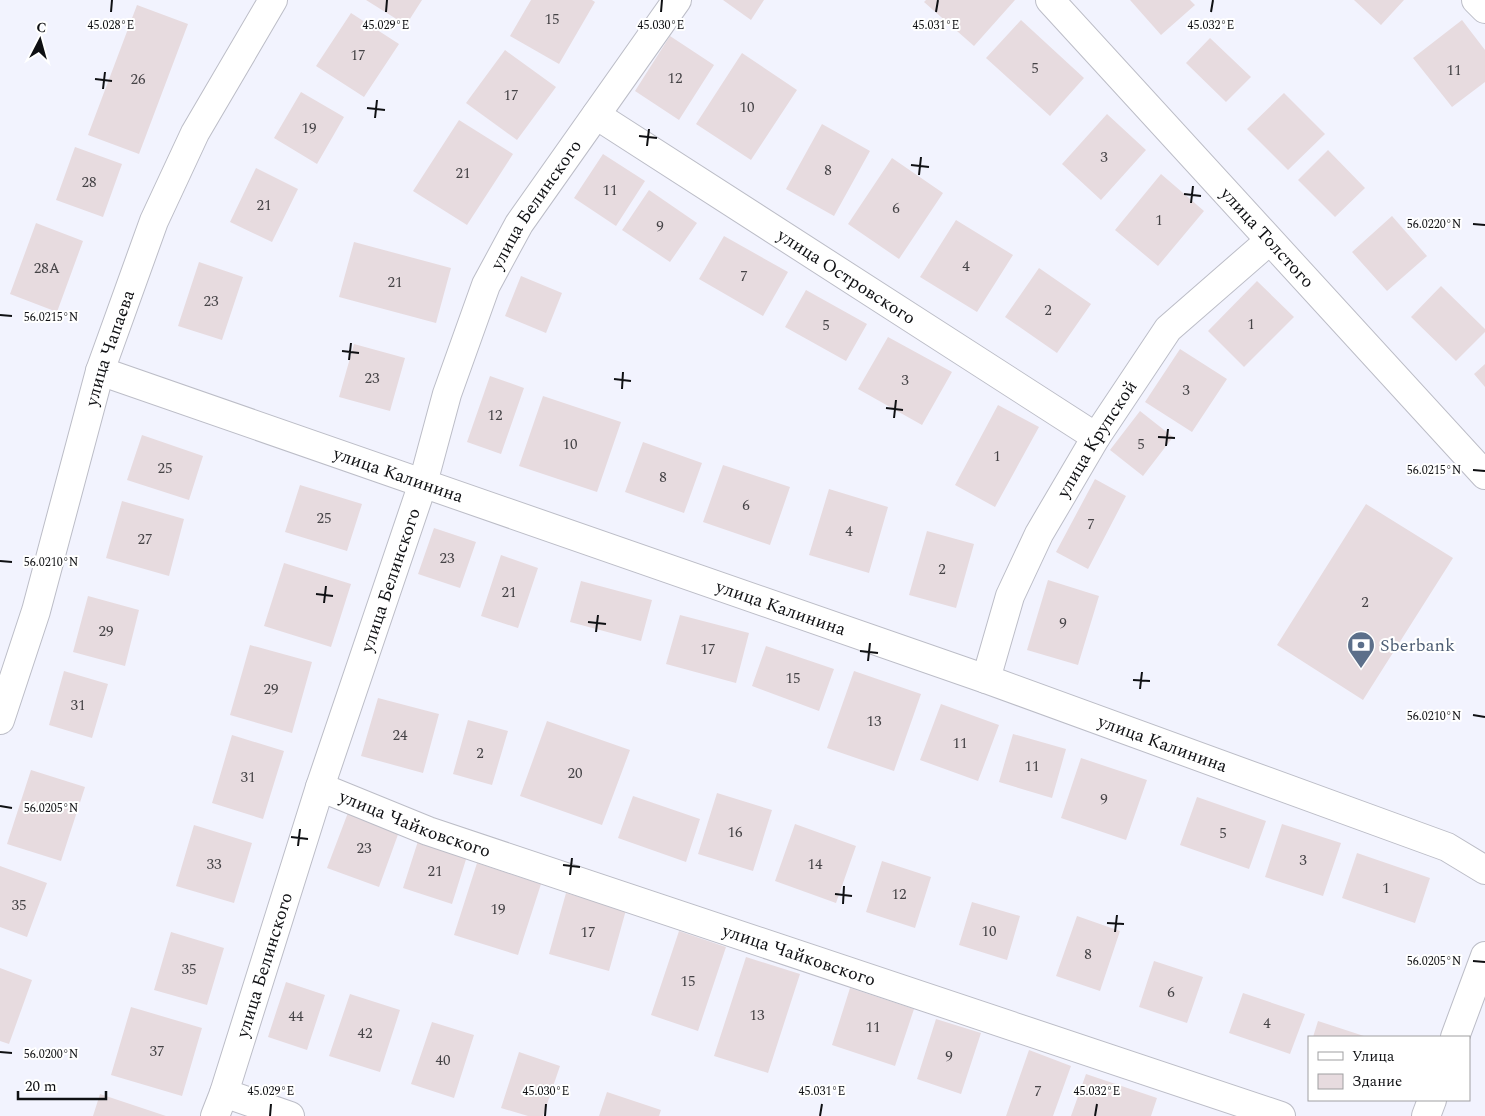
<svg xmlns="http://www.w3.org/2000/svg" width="1485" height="1116" font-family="Spectral,serif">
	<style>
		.building { fill: #e7dbdf }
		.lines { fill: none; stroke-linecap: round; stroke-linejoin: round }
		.minor-casing { stroke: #bcbdc7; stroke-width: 30 }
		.minor { stroke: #fff; stroke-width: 28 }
		.ticks { fill: none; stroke: #0f1013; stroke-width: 2 }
		.labels { text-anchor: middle; stroke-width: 4; stroke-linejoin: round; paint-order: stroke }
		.number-label { font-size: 15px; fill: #454346 }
		.street-label { font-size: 18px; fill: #0f1013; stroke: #fff }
		.service-label { font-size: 18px; fill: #4e5e75; stroke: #fff; text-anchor: start }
		.ticks-label { font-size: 12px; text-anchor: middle; fill: #0f1013; stroke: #fff; stroke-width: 4; stroke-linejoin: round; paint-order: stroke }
	</style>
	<rect width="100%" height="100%" fill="#f2f3fe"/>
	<!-- building -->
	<path class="building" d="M366,0H422L406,25Z
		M531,0H592L595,2L559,64L510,36Z
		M723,0H764L751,20Z
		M926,0H1015L974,46L924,2Z
		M1130,0H1190L1195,5L1161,35Z
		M1354,0H1404L1381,25Z
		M137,5L188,24L139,154L88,135Z
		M351,13L399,44L364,97L316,66Z
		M1021,20L1084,78L1050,116L986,58Z
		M1462,20L1485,50V82L1452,107L1413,58Z
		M670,36L714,65L679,120L635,91Z
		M1210,38L1251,77L1226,102L1186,63Z
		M505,50L556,87L517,140L466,103Z
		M742,53L797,90L751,160L696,124Z
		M301,92L344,117L317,164L274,138Z
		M1284,93L1325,134L1288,170L1247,129Z
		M1107,114L1146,150L1101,200L1062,164Z
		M459,120L513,154L467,225L413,191Z
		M822,124L870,151L834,216L786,189Z
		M75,147L122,164L103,217L56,200Z
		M1328,150L1365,188L1335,217L1298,180Z
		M603,154L645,181L616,226L574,198Z
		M892,158L943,193L899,259L848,224Z
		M256,168L298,189L272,242L230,222Z
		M1161,174L1204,211L1158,266L1115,230Z
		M649,190L697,223L670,262L622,230Z
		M1392,216L1427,256L1387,291L1352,252Z
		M956,220L1013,255L977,312L920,277Z
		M36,223L83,241L57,312L10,294Z
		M724,236L788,272L763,316L699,279Z
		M354,242L451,268L436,323L339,297Z
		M199,262L243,277L222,340L178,326Z
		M1039,268L1091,304L1057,353L1005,317Z
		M521,276L562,293L546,333L505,316Z
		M1257,281L1294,317L1244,367L1208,331Z
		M1441,286L1485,329V332L1456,361L1411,317Z
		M806,290L867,324L846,361L785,327Z
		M888,337L952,372L922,425L858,389Z
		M354,344L405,358L390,411L339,397Z
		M1180,349L1227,379L1192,432L1145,402Z
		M1485,364V387L1474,374Z
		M490,376L524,388L501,454L467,442Z
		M543,396L621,422L597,492L519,466Z
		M998,405L1039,427L995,507L955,485Z
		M1140,411L1173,437L1143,476L1110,450Z
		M142,435L203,456L189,500L127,480Z
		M643,442L702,463L684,513L625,492Z
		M723,465L790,487L770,545L703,522Z
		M1095,479L1126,496L1088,569L1056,552Z
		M300,485L362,504L347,551L285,532Z
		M829,489L888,507L869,573L809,555Z
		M122,501L184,519L169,576L106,558Z
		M1366,504L1453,558L1363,700L1277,645Z
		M434,528L476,542L460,588L418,574Z
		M927,531L974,544L956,608L909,595Z
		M501,555L538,568L518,628L481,616Z
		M284,563L351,584L331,647L264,626Z
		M1048,580L1099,596L1078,665L1027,650Z
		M581,581L652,600L641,641L570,622Z
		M88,596L139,610L125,666L73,652Z
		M680,615L749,633L736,683L666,664Z
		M250,645L312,662L292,733L230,715Z
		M766,646L834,669L819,711L752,686Z
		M64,671L108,684L92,738L49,725Z
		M854,671L921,694L894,771L827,748Z
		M378,698L439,714L423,773L361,756Z
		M941,704L999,725L978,781L920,760Z
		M468,720L508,731L492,785L453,774Z
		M547,721L630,750L602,825L520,796Z
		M1013,734L1066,749L1052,798L999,782Z
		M232,735L284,751L263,819L212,803Z
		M1081,758L1147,780L1126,840L1061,818Z
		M31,770L85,787L61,861L7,844Z
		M717,793L772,810L753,871L698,854Z
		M633,796L700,819L686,862L618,838Z
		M1197,797L1266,821L1249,869L1180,845Z
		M349,810L400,829L379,887L327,868Z
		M795,824L856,846L836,903L775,881Z
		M1282,824L1341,843L1323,896L1265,877Z
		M194,825L252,843L234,903L176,886Z
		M419,838L468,853L452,904L403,888Z
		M1357,853L1430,878L1415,923L1342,898Z
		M882,861L931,877L915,928L866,912Z
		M477,863L541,884L518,955L454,935Z
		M0,866L47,883L27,937L0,927Z
		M566,893L626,910L609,971L549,954Z
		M972,902L1020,916L1007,960L959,945Z
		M1077,916L1120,931L1100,991L1056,976Z
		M679,931L726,947L698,1031L651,1015Z
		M171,932L224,948L207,1005L154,990Z
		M746,957L800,974L768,1073L714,1056Z
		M1154,961L1203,977L1187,1023L1139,1007Z
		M0,968L32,980L9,1044L0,1041Z
		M286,982L325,995L307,1050L268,1037Z
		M850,988L914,1009L895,1066L832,1045Z
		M1243,993L1305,1014L1290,1054L1229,1033Z
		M350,994L400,1010L380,1072L329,1056Z
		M131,1007L202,1028L182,1096L111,1075Z
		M936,1019L981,1033L961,1094L917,1079Z
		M1318,1021L1367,1037H1313Z
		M432,1022L474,1035L454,1098L411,1084Z
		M1029,1050L1071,1066L1053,1116H1006Z
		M519,1052L560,1066L543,1116H528L501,1108Z
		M1086,1074L1157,1098L1151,1116H1071Z
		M607,1092L661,1110L659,1116H599Z
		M100,1094L166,1116H93Z"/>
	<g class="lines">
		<!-- minor casing -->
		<g class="minor-casing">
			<g id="minor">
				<path id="s1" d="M1050,0L1485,475"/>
				<path d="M1476,0L1485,9"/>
				<path id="s2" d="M596,115L1096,437"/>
				<path id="s3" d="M100,371L986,679L1447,847L1485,870"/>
				<path id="s4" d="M986,679L1010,596L1039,534L1096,437L1168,329L1269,241"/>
				<path id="s5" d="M0,720L36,611L100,371L154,221L195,133L273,0"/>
				<path id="s6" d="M320,787L428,831L1281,1116"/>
				<path d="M1455,1037L1485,956"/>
				<path d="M224,1093L290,1116"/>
				<path id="s7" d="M215,1116L224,1093L320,787L423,483L447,394L486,285L519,224L677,0"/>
				<path d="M1426,1116L1432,1100"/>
			</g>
		</g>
		<!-- minor -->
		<use href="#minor" class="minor"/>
	</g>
	<!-- ticks -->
	<path class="ticks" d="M111,12L112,0M386,12L387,0M661,12L662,0M936,12L938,0M1211,12L1213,0M95,79L112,81M103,89L105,72M367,108L385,110M375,118L377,100M639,136L657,138M647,146L649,129M911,165L929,167M919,175L921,157M1184,194L1201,196M1191,203L1193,186M1473,224L1485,225M0,315L12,316M342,351L359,353M349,360L351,343M614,379L631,381M622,389L623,372M886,408L903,410M894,418L896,400M1158,437L1175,438M1166,446L1168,429M1473,470L1485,471M0,561L12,562M316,594L333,596M324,603L326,586M588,622L606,624M596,632L598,615M860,651L878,653M868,661L870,643M1133,680L1150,681M1140,689L1142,672M1473,715L1485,717M0,806L12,808M291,837L308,839M298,846L300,829M563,865L580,867M570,875L572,858M835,894L852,896M843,904L844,886M1107,923L1124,924M1115,932L1117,915M1473,961L1485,962M0,1052L12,1053M270,1116L271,1104M545,1116L546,1104M820,1116L822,1104M1095,1116L1097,1104"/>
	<!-- icons -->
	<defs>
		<g id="bank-pin" transform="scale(1.4375)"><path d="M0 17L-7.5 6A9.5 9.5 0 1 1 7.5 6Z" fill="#5c6f8a" stroke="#fff"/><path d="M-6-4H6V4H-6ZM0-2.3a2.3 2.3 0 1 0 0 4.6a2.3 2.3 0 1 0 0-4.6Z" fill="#fff"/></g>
	</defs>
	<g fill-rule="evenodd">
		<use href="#bank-pin" x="1361" y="645"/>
	</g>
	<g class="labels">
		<!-- number labels -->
		<g class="number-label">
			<text x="552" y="24">15</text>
			<text x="358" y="60">17</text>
			<text x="1035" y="73">5</text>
			<text x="1454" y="75">11</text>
			<text x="675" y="83">12</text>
			<text x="138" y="84">26</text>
			<text x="511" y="100">17</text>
			<text x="747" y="112">10</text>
			<text x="309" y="133">19</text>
			<text x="1104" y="162">3</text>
			<text x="828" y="175">8</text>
			<text x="463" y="178">21</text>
			<text x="89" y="187">28</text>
			<text x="610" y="195">11</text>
			<text x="264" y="210">21</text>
			<text x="896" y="213">6</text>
			<text x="1159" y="225">1</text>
			<text x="660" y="231">9</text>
			<text x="966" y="271">4</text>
			<text x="47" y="273">28А</text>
			<text x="744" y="281">7</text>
			<text x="395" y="287">21</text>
			<text x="211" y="306">23</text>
			<text x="1048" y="315">2</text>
			<text x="1251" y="329">1</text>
			<text x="826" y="330">5</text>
			<text x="372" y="383">23</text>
			<text x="905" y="385">3</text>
			<text x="1186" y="395">3</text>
			<text x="495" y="420">12</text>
			<text x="570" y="449">10</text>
			<text x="1141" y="449">5</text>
			<text x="997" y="461">1</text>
			<text x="165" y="473">25</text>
			<text x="663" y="482">8</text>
			<text x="746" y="510">6</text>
			<text x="324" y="523">25</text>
			<text x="1091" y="529">7</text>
			<text x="849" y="536">4</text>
			<text x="145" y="544">27</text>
			<text x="447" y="563">23</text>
			<text x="942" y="574">2</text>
			<text x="509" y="597">21</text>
			<text x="1365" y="607">2</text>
			<text x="1063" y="628">9</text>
			<text x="106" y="636">29</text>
			<text x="708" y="654">17</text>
			<text x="793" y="683">15</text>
			<text x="271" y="694">29</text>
			<text x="78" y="710">31</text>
			<text x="874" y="726">13</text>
			<text x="400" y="740">24</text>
			<text x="960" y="748">11</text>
			<text x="480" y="758">2</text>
			<text x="1032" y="771">11</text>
			<text x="575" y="778">20</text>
			<text x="248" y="782">31</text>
			<text x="1104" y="804">9</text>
			<text x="735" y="837">16</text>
			<text x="1223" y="838">5</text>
			<text x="364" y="853">23</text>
			<text x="1303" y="865">3</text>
			<text x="214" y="869">33</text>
			<text x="815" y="869">14</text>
			<text x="435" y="876">21</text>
			<text x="1386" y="893">1</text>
			<text x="899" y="899">12</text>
			<text x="19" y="910">35</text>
			<text x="498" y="914">19</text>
			<text x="989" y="936">10</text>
			<text x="588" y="937">17</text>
			<text x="1088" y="959">8</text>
			<text x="189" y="974">35</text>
			<text x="688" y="986">15</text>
			<text x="1171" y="997">6</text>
			<text x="757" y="1020">13</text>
			<text x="296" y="1021">44</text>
			<text x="1267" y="1028">4</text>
			<text x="873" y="1032">11</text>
			<text x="365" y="1038">42</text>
			<text x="157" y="1056">37</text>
			<text x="949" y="1061">9</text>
			<text x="443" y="1065">40</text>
			<text x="1038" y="1096">7</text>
		</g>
		<!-- street labels -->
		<g class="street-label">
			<text dy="6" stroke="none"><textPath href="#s7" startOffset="969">улица Белинского</textPath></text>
			<text dy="6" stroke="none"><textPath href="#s1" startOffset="322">улица Толстого</textPath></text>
			<text dy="6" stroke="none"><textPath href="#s2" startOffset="298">улица Островского</textPath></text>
			<text dy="6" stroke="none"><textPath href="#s5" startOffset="388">улица Чапаева</textPath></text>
			<text dy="6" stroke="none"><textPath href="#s4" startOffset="266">улица Крупской</textPath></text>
			<text dy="6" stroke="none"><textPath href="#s3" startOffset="316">улица Калинина</textPath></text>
			<text dy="6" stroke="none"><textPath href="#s7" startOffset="564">улица Белинского</textPath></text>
			<text dy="6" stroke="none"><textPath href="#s3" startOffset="721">улица Калинина</textPath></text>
			<text dy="6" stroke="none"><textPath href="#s3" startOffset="1126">улица Калинина</textPath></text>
			<text dy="6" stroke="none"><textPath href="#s6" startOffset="102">улица Чайковского</textPath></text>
			<text dy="6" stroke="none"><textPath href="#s6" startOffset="508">улица Чайковского</textPath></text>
			<text dy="6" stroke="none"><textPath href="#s7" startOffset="159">улица Белинского</textPath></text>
		</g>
		<!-- service labels -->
		<g class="service-label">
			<text x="1380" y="651">Sberbank</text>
		</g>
	</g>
	<g class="ticks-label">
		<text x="111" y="29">45.028°E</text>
		<text x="386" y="29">45.029°E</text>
		<text x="661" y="29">45.030°E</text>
		<text x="936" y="29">45.031°E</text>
		<text x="1211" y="29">45.032°E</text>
		<text x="1434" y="228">56.0220°N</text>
		<text x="51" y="321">56.0215°N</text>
		<text x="1434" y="474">56.0215°N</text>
		<text x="51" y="566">56.0210°N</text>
		<text x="1434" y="720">56.0210°N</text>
		<text x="51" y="812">56.0205°N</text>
		<text x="1434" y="965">56.0205°N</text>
		<text x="51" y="1058">56.0200°N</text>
		<text x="271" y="1095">45.029°E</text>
		<text x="546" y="1095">45.030°E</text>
		<text x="822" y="1095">45.031°E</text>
		<text x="1097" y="1095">45.032°E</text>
	</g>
	<!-- legend -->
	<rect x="1308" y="1036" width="162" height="65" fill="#ffffff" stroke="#9f9fa1"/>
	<rect x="1318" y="1052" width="25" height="8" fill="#ffffff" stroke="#9f9fa1"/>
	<text x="1352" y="1061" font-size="15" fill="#0f1013">Улица</text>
	<rect x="1318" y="1074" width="25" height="15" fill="#e7dbdf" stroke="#9f9fa1"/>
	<text x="1352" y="1086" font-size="15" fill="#0f1013">Здание</text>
	<!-- north arrow -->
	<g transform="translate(40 40) rotate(6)" stroke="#ffffff" stroke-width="4" paint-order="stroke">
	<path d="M0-4L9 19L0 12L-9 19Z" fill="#0f1013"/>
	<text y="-8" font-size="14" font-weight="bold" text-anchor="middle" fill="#0f1013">С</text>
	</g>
	<!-- scale -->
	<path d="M18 1091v8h88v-8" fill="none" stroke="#0f1013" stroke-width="2.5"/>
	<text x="25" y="1091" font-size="15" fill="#0f1013" stroke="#ffffff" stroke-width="4" paint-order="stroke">20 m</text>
</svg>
